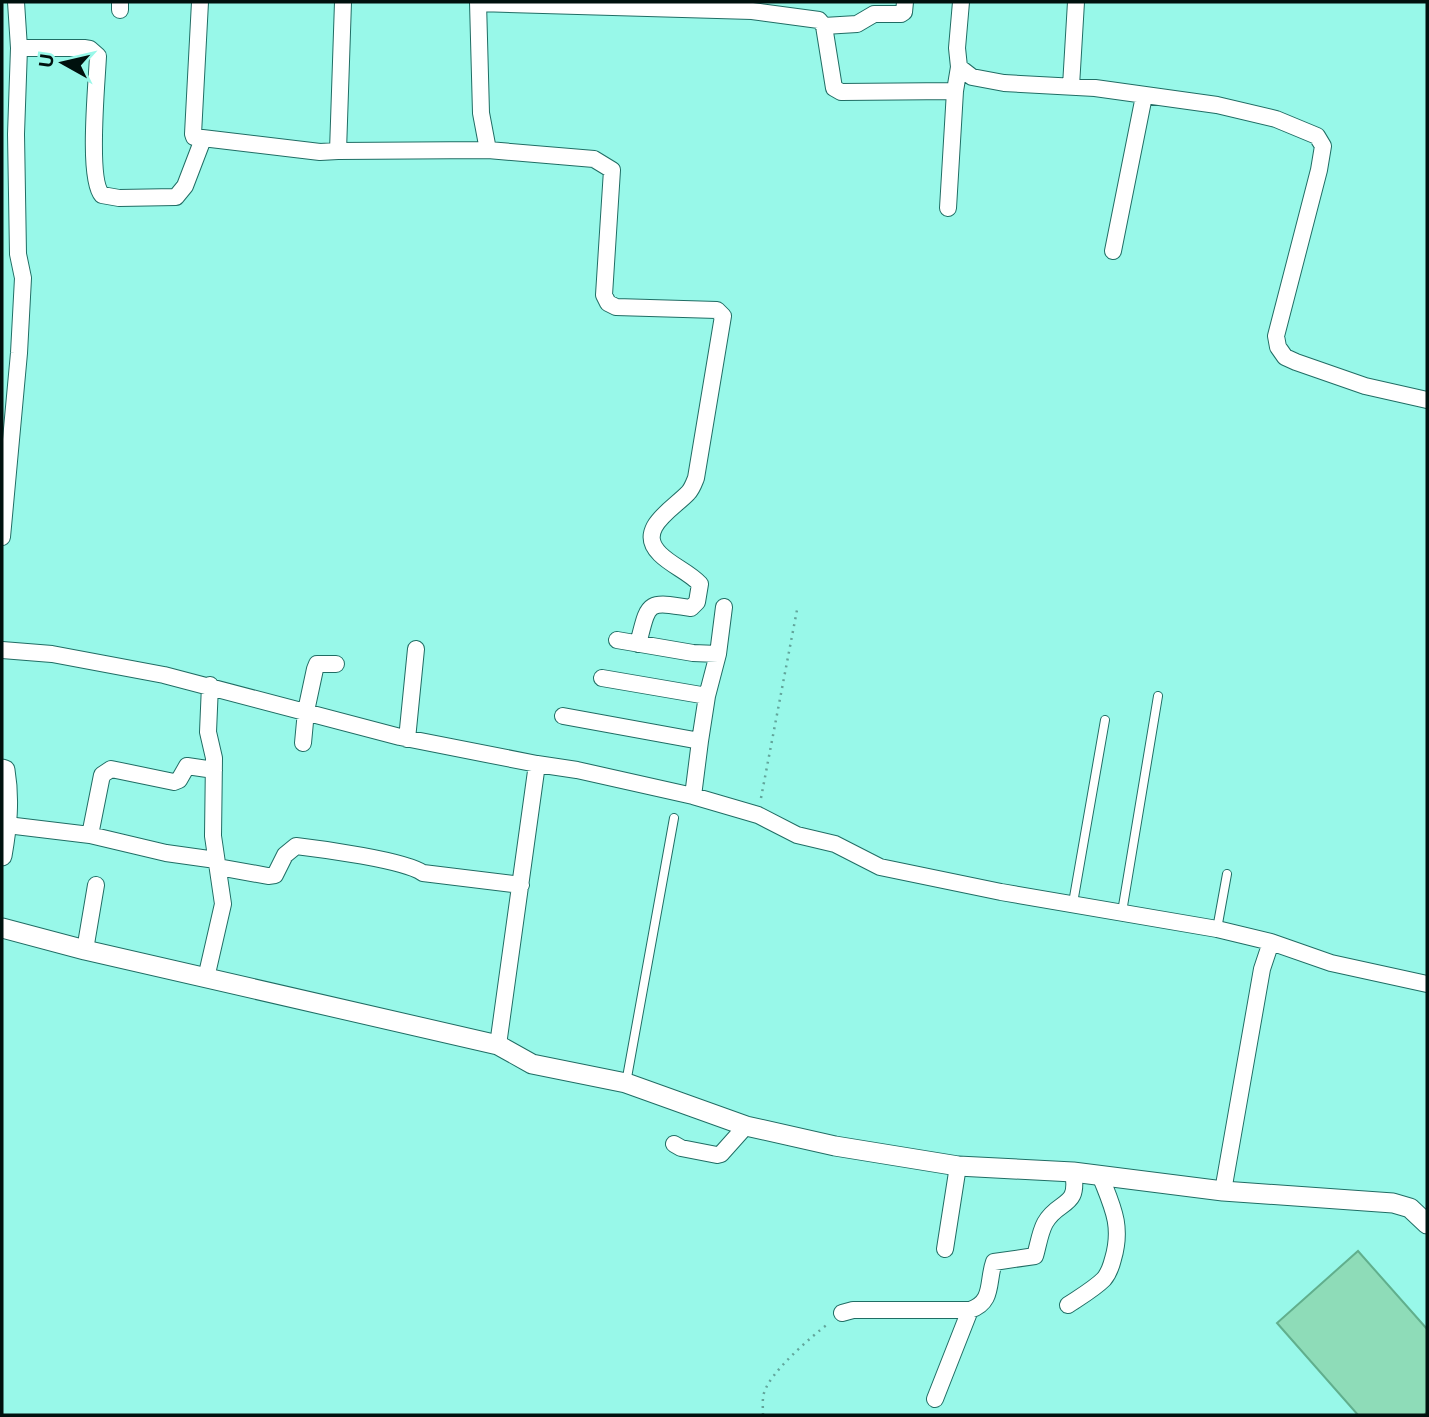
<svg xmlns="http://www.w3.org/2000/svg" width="1429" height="1417" font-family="'Open Sans',sans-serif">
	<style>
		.building { fill: #8edcb8; stroke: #61af8d; stroke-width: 2 }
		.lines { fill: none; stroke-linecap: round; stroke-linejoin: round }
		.service-casing { stroke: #206d64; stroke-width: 10 }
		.minor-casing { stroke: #206d64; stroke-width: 18 }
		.tertiary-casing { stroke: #206d64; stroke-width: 21 }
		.path { stroke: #62a59b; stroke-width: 2.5; stroke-dasharray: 2 5; stroke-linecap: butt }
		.service { stroke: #fff; stroke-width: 8 }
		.minor { stroke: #fff; stroke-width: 16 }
		.tertiary { stroke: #fff; stroke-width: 19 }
	</style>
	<rect width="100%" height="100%" fill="#98f8e9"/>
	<!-- building -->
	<path class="building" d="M1358,1251L1427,1329V1412L1424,1415H1358L1277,1323Z"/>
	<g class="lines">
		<!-- service casing -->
		<g class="service-casing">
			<path id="service" d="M1073,903L1105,720
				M1122,912L1158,696
				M1217,929L1227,874
				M626,1083L674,818"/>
		</g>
		<!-- minor casing -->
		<g class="minor-casing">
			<path id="minor" d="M200,2L193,134L194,137L320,152L338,151L343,2
				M478,2L481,113L488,150L594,159L612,170L604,295L608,303L616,307L717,310L723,316L696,478C694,483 692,489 688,493C673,509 635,529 660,554C672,566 689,572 700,584L697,602L691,608C646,601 649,601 638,644
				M961,2L957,48L959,67L972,77L1004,83L1095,88L1217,105L1276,119L1317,136L1323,146L1319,170L1276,336L1278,347L1285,357L1296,362L1365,386L1427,400
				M478,3L752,11L819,20L824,26L834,88L841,92L955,91L959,67
				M120,10V2
				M824,26L857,24L874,14H901L904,12L905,2
				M19,48H84L90,49L98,56C97,81 87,179 102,195L119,198L176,197L185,186L203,139
				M1071,86L1076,2
				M338,151L488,150
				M948,208L955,91
				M1113,251L1144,96
				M2,537L19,353L23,278L18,254L16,134L19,48L16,2
				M617,640L693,653L718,654
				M2,650L52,654L164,675L400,737L537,764L577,770L693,796L758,815L797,835L835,844L880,867L1001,892L1217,929L1271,942
				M602,678L707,696L700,741
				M707,696L718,654L724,607
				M563,716L700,741L693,796
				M407,739L416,649
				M303,743L306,711L315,669L317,664H336
				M7,825L90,835L102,775L111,769L174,782L179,780L187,766L214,770
				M90,835L166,853L216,860
				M218,867L268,876L275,875L285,855L296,846C322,849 404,860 423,873L521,885
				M85,950L96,885
				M206,978L223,904L213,836L214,758L208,732L210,685
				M498,1045L537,764
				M674,1144L681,1148L717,1155L721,1154L746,1126
				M1223,1191L1262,969L1271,942L1331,963L1427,984
				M945,1249L958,1166
				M1068,1305C1080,1297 1094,1289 1104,1279C1109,1273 1111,1267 1113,1259C1123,1225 1112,1206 1100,1175
				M842,1313L853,1310H970C994,1302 987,1282 994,1262L1035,1256C1038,1246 1040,1232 1045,1223C1058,1199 1080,1209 1073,1172
				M935,1399L970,1310"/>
		</g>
		<!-- tertiary casing -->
		<g class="tertiary-casing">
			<path id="tertiary" d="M2,769L5,770C10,800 7,827 2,856
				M2,928L85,950L498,1045L532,1064L626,1083L746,1126L835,1146L958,1166L1073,1172L1223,1191L1393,1203L1410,1208L1427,1224"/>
		</g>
		<!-- path -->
		<path class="path" d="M761,798L797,610
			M763,1415C763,1408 762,1400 764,1393C770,1372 811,1337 829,1323"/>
		<!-- service -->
		<use href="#service" class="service"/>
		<!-- minor -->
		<use href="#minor" class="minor"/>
		<!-- tertiary -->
		<use href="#tertiary" class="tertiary"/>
	</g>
	<!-- border -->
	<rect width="1429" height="1417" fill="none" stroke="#00110e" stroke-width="7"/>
	<!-- north arrow -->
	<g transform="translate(63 63) rotate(278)" stroke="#98f8e9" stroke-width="5" paint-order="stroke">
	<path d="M0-5L12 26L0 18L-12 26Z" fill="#00110e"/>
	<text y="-10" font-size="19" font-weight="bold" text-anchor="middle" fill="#00110e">U</text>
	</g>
</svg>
